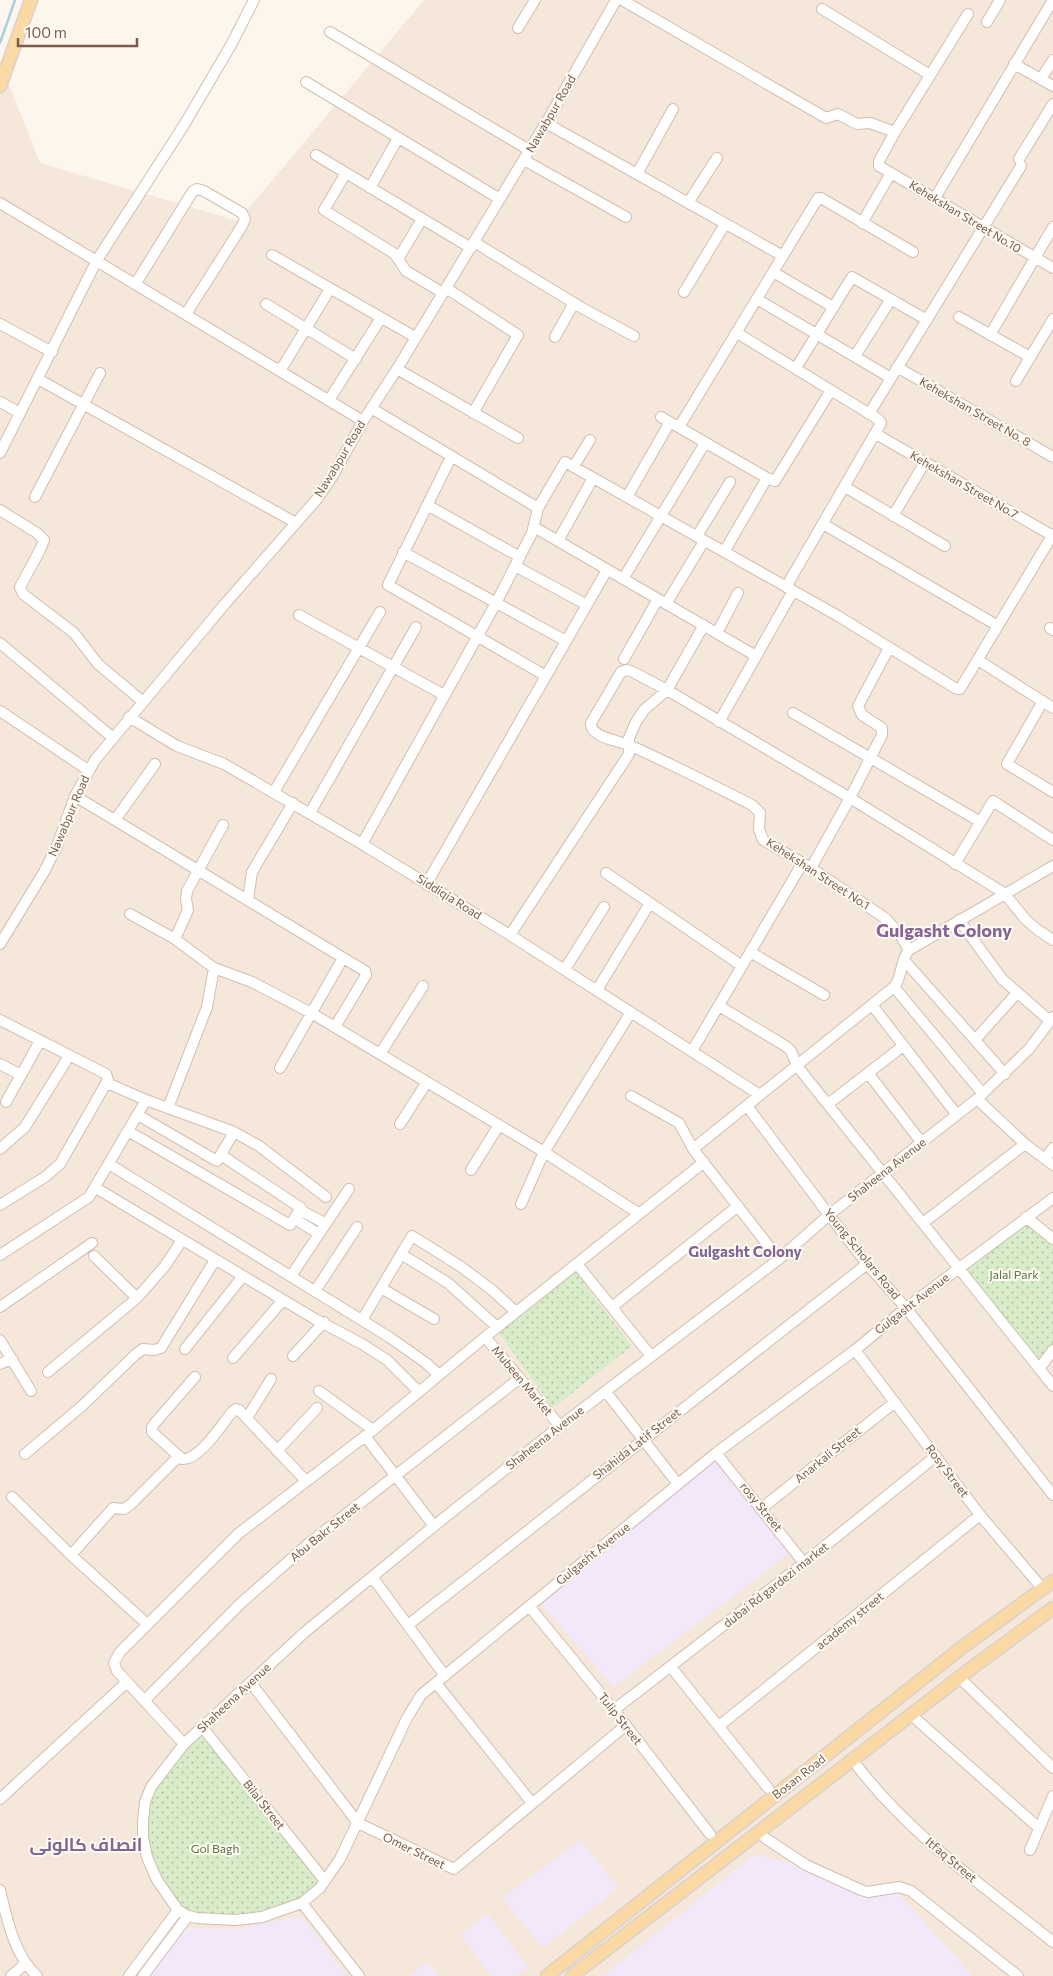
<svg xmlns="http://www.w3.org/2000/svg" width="1053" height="1976" font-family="Commissioner,Cairo,sans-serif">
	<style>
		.residential { fill: #f5e8da }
		.education { fill: #f3e8fa }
		.park { fill: url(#park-dots) }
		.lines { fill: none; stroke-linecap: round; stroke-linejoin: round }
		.stream { stroke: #a5d3da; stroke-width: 2.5 }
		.minor-casing { stroke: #d1beb0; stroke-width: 12 }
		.major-casing { stroke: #dad1cd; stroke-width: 15 }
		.minor { stroke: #fff; stroke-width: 10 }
		.major { stroke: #fbd9a5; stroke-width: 12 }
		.labels { text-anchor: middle; stroke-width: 4; stroke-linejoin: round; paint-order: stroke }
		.street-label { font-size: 12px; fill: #7a5c4d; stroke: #fffaf3 }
		.park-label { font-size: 12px; fill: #537a41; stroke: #fffaf3 }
		.quarter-label { font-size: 15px; font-weight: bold; fill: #846695; stroke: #fffaf3 }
		.district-label { font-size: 18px; font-weight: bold; fill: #846695; stroke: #fffaf3 }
	</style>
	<defs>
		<pattern id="park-dots" width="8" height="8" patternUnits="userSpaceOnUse" patternTransform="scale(1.25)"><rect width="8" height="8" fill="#d8ecc9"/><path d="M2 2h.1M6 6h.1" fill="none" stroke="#b4c2a5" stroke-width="1.8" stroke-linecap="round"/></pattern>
	</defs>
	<rect width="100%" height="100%" fill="#fdf6ec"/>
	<!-- residential -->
	<path class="residential" d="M424,0H1053V1976H0V62L40,163L238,221Z"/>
	<!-- education -->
	<path class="education" d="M715,1461L790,1553L614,1687L539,1601Z
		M581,1840L618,1888L543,1948L502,1898Z
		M755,1854L897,1892L973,1976H603Z
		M488,1914L528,1967L514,1976H492L460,1935Z
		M301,1916L347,1976H146L182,1928H241Z
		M427,1962L439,1976H410Z"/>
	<!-- park -->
	<path class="park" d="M1026,1217L1053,1239V1350L1039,1369L959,1268Z
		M570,1265L632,1346L553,1408L494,1326Z
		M203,1728L325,1881L302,1903L262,1917L188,1916L157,1880L143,1837L151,1787Z"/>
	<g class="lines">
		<!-- stream -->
		<path class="stream" d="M0,43L15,0"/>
		<!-- minor casing -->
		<g class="minor-casing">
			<path id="minor" d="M622,0L826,118L838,114L857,124L870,123L895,132
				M822,9L930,75
				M968,14L895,132L879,161V166L1053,268
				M987,22L1000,0
				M518,28L535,0
				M330,32L529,150
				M1014,64L1053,86
				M1041,79L1053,60
				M306,82L500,199
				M546,123L783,256
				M316,155L471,248
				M1019,159L1053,104
				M524,160L626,217
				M346,173L324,210L395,254L406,271L443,293
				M637,174L673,109
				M370,188L398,138
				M935,198L1053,0
				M0,203L363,421
				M688,203L717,158
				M862,223L891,173
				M474,242L582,308L634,336
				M272,255L415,337
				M398,259L422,219
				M773,272L833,307
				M136,283L193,191L197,189L204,191L242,213L245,219L242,226L186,314
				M446,288L518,335L473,413
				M684,292L725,224
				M757,299L891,378
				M266,304L356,359
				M959,317L1030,357
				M0,324L52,352
				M737,333L878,419L881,423L786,587
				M990,335L1053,227
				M555,337L574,303
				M855,356L891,299
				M897,367L1053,457
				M796,368L852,277L927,320
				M397,369L518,438
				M280,371L330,289
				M38,379L296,523
				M1016,381L1053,319
				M329,400L381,318
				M0,402L20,413
				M371,408L538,508
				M869,414L1021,166
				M661,417L767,478L775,481L831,390
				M679,427L818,198H821L913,252
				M876,434L1053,536
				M0,453L97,260L184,125L231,45L254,0
				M451,457L388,585L546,676
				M574,466L590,440
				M845,487L945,546
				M35,497L100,373
				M627,497L670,422
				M427,505L520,557
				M0,510L37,533L44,540L40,550L20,587L23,594L74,633L98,664L142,701
				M893,516L925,462
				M823,524L998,626
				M534,527L756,656
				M697,536L730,482
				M559,539L593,478
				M403,552L566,641
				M724,552L767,478
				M515,566L587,605
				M623,579L705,443
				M666,604L704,541
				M299,615L444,695
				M1050,628L1053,630
				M717,633L738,593
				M0,643L112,737
				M624,659L658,599
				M978,660L1053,708
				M1043,701L1007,764L1053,792
				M0,711L88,770
				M793,713L979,821
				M129,717L177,746L224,764L362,844L510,935L760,1095
				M719,722L793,591
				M274,792L380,612
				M75,796L365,971L366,975L335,1027
				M310,813L416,627
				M115,820L155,764
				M362,844L496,603L532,533L538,508L565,462L838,616L955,688L960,689L1053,534
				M955,864L993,801L1053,840
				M811,868L850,798L882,735V728L862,715L858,706L889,648
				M606,873L742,966
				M427,883L607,570
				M248,900L252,872L293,803
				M130,914L175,939L214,968L252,982L313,1014L544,1152L638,1213
				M959,920L1002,979L1050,1021
				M510,935L629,754V738L636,722L644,710L667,690L704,625
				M175,939L188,910L186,899L187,891L223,825
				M0,944L44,872L57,846L75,796L95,760L224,605L317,499L332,477L363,421L397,369L550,116L616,0
				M909,950L899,933L885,918L811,868L763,840L759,829L760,813L752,805C712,785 672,764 631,746C621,741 590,738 591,723L621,672L627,670L631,671L667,690L850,798L1004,893L1026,920L1038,930L1053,940
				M750,952L824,995
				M904,960L1005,1074
				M565,969L604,907
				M894,987L983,1094
				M597,990L650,903
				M872,1005L957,1115
				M719,1006L787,1047L791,1051L797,1066L1053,1386
				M1053,1017L1029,1049L977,1099L829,1215L779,1259L560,1426L434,1526L305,1632L184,1744L151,1787L145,1802L143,1821V1837L147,1857L157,1880L178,1910L188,1916L197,1918L235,1920L262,1917L302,1903L320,1888L340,1859L407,1718L421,1695L716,1453L855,1350L906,1308L1053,1198
				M0,1020L106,1074L108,1080L60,1164L45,1177L0,1205
				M975,1040L1017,993
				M692,1051L802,864
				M380,1054L423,986
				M0,1064L21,1075
				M280,1068L343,958
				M868,1073L922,1143
				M107,1083L146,1100L234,1132L259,1146L326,1197
				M631,1096L679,1123L693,1149L779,1259
				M977,1099L1025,1144L1053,1165
				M6,1102L40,1041
				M828,1104L903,1046
				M747,1106L829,1215L867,1264L906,1308L1053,1495
				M168,1108L207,1007L214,968
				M138,1115L217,1161L234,1132
				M400,1124L427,1082
				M128,1131L290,1225L301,1208L221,1155
				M0,1149L25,1127L69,1056
				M693,1149L894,987C903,976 900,960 909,950L1053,866
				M1045,1159L1053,1148
				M109,1164L389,1337L426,1363L439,1375
				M471,1170L499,1125
				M96,1188L315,1319L362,1344L387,1360L419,1392
				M521,1204L544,1152L631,1012
				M300,1210L326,1224
				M1026,1217L1053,1239
				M295,1219L319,1234
				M923,1223L1025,1144
				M401,1254L448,1283L497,1327
				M0,1255L89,1197L146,1100
				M94,1256L137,1298
				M577,1264L651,1356
				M291,1276L349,1189
				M381,1288L434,1319
				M315,1291L357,1227
				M0,1307L92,1243
				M612,1307L738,1206
				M362,1320L412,1236L460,1266L492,1290L516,1312
				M485,1337L560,1426
				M0,1340L31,1391
				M185,1349L243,1276
				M855,1350L980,1515L1042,1588
				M293,1356L324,1322
				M233,1358L283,1300
				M0,1364L12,1359
				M1039,1369L1053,1350
				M48,1372L137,1298L165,1266L182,1240
				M195,1377L154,1424L152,1428V1432L182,1459C199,1461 222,1424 232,1412L236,1409L239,1410L306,1481
				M319,1391L373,1430
				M606,1392L678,1484
				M247,1418L271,1379
				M365,1436L434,1526
				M277,1451L317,1408
				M716,1453L804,1563
				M25,1454L82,1406L136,1354L143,1349L154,1350L161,1348L215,1260
				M12,1497L71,1555L147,1624
				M762,1508L895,1402
				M71,1555L113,1508L124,1509L130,1505L179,1456
				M373,1578L445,1676
				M529,1606L614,1710L710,1834
				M408,1625L867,1264
				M671,1667L768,1788
				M251,1683L358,1823L454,1869L625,1726
				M436,1683L532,1803
				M965,1683L1053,1768
				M144,1701L241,1603L308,1544L520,1378
				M614,1710L804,1563L936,1456
				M917,1720L1039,1828
				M719,1726L980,1515
				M203,1728L325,1881
				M184,1744L117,1671L114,1663L120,1652L238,1534L373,1430L485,1337L704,1162
				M858,1767C912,1837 985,1887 1053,1942
				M0,1799L127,1682
				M765,1838L806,1865L861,1890L868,1892L899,1887L911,1891L1018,1976
				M1030,1850L1053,1796
				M0,1890C7,1919 14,1955 37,1976
				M302,1903L359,1976
				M11,1976L25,1964
				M129,1976L178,1910
				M143,1976L188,1916"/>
		</g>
		<!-- major casing -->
		<g class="major-casing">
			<path id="major" d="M0,86L31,0
				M547,1976L960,1649L1053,1581
				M572,1976L973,1667L1053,1608"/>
		</g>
		<!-- minor -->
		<use href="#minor" class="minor"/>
		<!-- major -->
		<use href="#major" class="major"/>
	</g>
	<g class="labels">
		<!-- street labels -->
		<g class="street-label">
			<text transform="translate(551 114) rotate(-60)" y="4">Nawabpur Road</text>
			<text transform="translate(965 217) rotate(31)" y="4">Kehekshan Street No.10</text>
			<text transform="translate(975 412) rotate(30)" y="4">Kehekshan Street No. 8</text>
			<text transform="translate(340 459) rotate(-59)" y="4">Nawabpur Road</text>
			<text transform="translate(964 485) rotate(30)" y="4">Kehekshan Street No.7</text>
			<text transform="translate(69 816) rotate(-67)" y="4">Nawabpur Road</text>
			<text transform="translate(818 874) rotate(33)" y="4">Kehekshan Street No.1</text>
			<text transform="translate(449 897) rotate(32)" y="4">Siddiqia Road</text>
			<text transform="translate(887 1170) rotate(-38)" y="4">Shaheena Avenue</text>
			<text transform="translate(862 1254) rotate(51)" y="4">Young Scholars Road</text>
			<text transform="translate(912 1304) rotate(-38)" y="4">Gulgasht Avenue</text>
			<text transform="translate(522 1381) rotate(50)" y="4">Mubeen Market</text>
			<text transform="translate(545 1438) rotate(-38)" y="4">Shaheena Avenue</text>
			<text transform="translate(637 1444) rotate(-38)" y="4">Shahida Latif Street</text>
			<text transform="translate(828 1455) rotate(-39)" y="4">Anarkali Street</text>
			<text transform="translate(947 1471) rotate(53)" y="4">Rosy Street</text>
			<text transform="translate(761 1507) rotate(51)" y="4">rosy Street</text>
			<text transform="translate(325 1532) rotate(-39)" y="4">Abu Bakr Street</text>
			<text transform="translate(593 1554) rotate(-39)" y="4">Gulgasht Avenue</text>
			<text transform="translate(776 1585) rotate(-38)" y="4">dubai Rd gardezi market</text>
			<text transform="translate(850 1621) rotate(-39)" y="4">academy street</text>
			<text transform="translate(234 1698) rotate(-43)" y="4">Shaheena Avenue</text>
			<text transform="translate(620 1719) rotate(52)" y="4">Tulip Street</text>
			<text transform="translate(799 1777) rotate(-38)" y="4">Bosan Road</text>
			<text transform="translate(264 1805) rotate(52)" y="4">Bilal Street</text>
			<text transform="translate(414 1851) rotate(26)" y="4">Omer Street</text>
			<text transform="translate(951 1860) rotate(40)" y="4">Itfaq Street</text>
		</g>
		<!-- park labels -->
		<g class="park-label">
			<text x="1014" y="1279">Jalal Park</text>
			<text x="215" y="1853">Gol Bagh</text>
		</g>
		<!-- quarter labels -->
		<g class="quarter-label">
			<text x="745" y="1257">Gulgasht Colony</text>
		</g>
		<!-- district labels -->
		<g class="district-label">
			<text x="944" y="937">Gulgasht Colony</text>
			<text x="86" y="1851">انصاف کالونی</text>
		</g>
	</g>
	<!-- scale -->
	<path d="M18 38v8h119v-8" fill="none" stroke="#7a5c4d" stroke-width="2.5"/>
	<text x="25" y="38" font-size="15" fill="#7a5c4d" stroke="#fffaf3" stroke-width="4" paint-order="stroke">100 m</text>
</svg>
